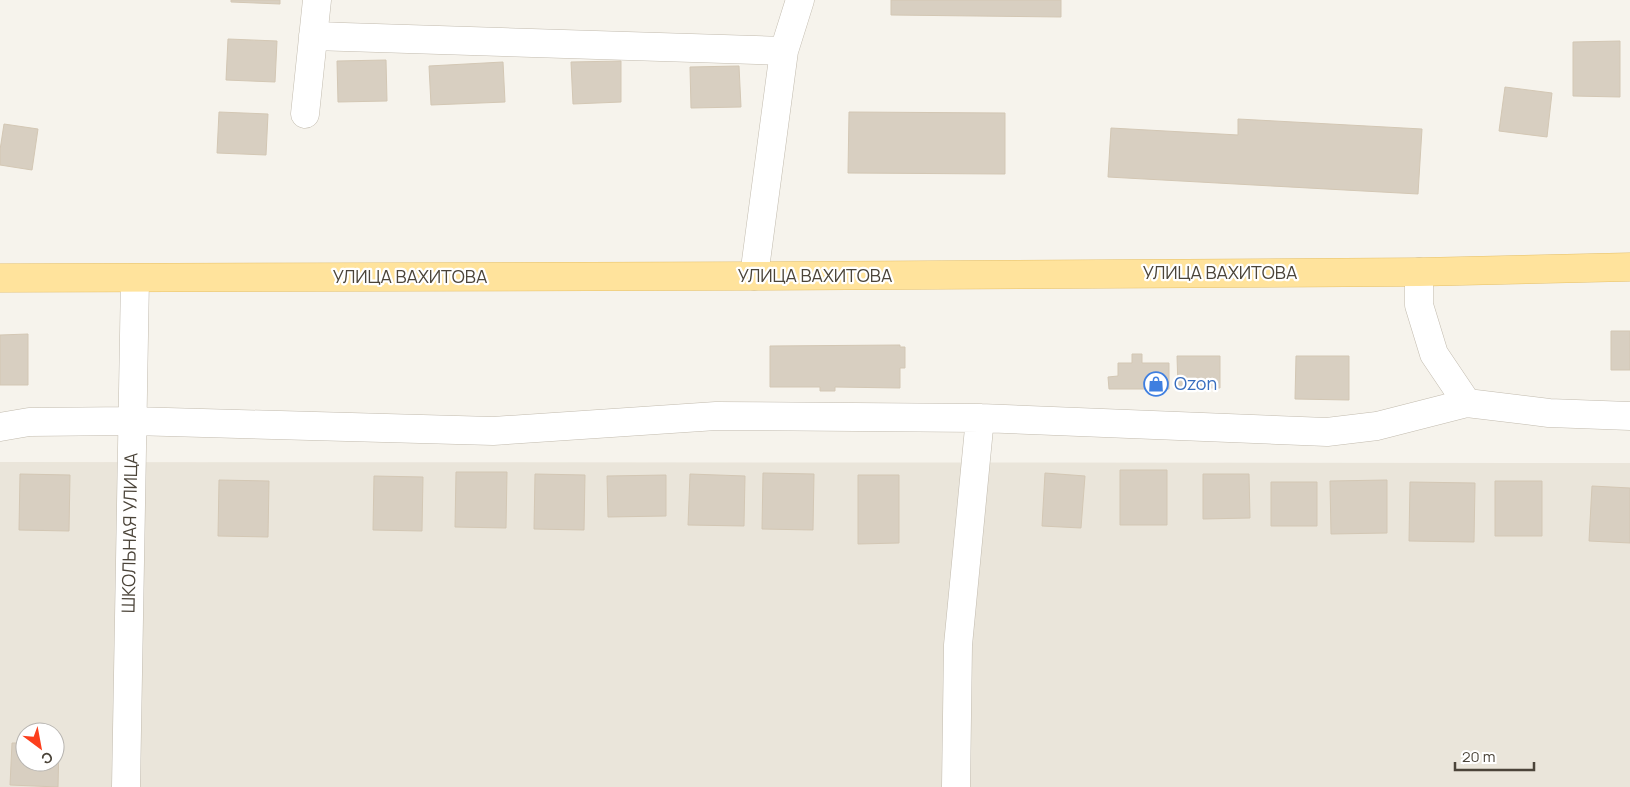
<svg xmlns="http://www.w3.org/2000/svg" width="1630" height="787" font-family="Manrope,sans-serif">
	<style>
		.residential { fill: #eae5da; fill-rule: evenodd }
		.building { fill: #d8cfc1; stroke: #d3c7b4 }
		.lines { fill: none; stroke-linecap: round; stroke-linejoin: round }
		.minor-casing { stroke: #c2bbae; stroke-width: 29 }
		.major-casing { stroke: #e6c16a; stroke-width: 29 }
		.minor { stroke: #fff; stroke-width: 28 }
		.major { stroke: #ffe39c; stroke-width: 28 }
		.labels { text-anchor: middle; stroke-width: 4.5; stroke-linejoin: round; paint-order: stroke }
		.street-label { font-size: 18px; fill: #4b4439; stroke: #fff }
		.shop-label { font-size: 18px; fill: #366cbe; stroke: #fff; text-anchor: start }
	</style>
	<rect width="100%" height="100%" fill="#f6f3ec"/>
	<!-- residential -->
	<path class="residential" d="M0,462L1630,463V787H0ZM25,732H55V762H25Z"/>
	<!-- building -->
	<path class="building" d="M231,0H280V4L231,2Z
		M891,0H1061V17L891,15Z
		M228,39L277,41L275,82L226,80Z
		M1620,41V97L1573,96V42Z
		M386,60L387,101L338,102L337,61Z
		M621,61V102L573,104L571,62Z
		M503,62L505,102L431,105L429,66Z
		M739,66L741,107L691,108L690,67Z
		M1505,87L1552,93L1547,137L1499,131Z
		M219,112L268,114L266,155L217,153Z
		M849,112L1005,113V174L848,173Z
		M1238,119L1422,129L1418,194L1108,177L1111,128L1238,135Z
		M4,124L38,129L32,170L0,165V150Z
		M1611,331H1630V370H1611Z
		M28,334V385H0V335Z
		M900,345V347H905V368H900V388L835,387V391H820V387H770V346Z
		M1132,354H1142V363H1169V389H1109L1108,377L1118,376V363H1132Z
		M1177,356H1220V388H1178Z
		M1296,356H1349V400L1295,399Z
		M1120,470H1167V525H1120Z
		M456,472H507L506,528L455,527Z
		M763,473L814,474L813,530L762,529Z
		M1045,473L1085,476L1081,528L1042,526Z
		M20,474L70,475L69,531L19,530Z
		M535,474L585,475L584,530L534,529Z
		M690,474L745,476L744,526L688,525Z
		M1203,474H1249L1250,518L1203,519Z
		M666,475V516L608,517L607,476Z
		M858,475H899V543L858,544Z
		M374,476L423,477L422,531L373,530Z
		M219,480L269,481L268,537L218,536Z
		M1387,480V533L1331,534L1330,481Z
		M1495,481H1542V536H1495Z
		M1271,482H1317V526H1271Z
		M1410,482L1475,483L1474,542L1409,541Z
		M1592,486L1630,488V543L1589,541Z
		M12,743H25V762H55V744H59L58,787L10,785Z"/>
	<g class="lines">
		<!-- minor casing -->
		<g class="minor-casing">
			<path id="minor" d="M313,36L784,51
				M305,114L317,0
				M1419,272V305L1434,354L1467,403
				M754,276L784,51L800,0
				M0,427L29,422L132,421L493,431L716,416L980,418L1327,432L1377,426L1467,403L1549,413L1630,416
				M126,787L135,279
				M956,787L958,645L980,418"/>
		</g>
		<!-- major casing -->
		<g class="major-casing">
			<path id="major" d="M0,278L754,276L1419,272L1630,267"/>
		</g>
		<!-- minor -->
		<use href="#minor" class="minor"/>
		<!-- major -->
		<use href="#major" class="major"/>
	</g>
	<!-- icons -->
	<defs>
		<g id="shop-ring" transform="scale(1.25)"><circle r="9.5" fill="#fff" stroke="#3f7fe0" stroke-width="1.5"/><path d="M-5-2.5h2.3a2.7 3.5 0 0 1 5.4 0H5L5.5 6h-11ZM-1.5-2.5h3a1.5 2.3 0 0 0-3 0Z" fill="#3f7fe0"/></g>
	</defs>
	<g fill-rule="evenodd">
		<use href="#shop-ring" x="1156" y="384"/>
	</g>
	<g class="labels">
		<!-- street labels -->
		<g class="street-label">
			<text x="1220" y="279">УЛИЦА ВАХИТОВА</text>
			<text x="815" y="282">УЛИЦА ВАХИТОВА</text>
			<text x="410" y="283">УЛИЦА ВАХИТОВА</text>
			<text transform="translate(130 533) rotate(-89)" y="6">ШКОЛЬНАЯ УЛИЦА</text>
		</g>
		<!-- shop labels -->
		<g class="shop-label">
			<text x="1174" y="390">Ozon</text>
		</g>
	</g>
	<!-- north arrow -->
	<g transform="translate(40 747) rotate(148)"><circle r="24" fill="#ffffff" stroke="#b7b4b0"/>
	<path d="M0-4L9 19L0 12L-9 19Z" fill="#fc3f1d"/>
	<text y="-8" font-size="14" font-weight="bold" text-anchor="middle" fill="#4b4439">С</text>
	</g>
	<!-- scale -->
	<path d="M1455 762v8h79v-8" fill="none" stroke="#4b4439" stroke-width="2.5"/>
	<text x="1462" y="762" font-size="15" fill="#4b4439" stroke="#ffffff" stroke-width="4" paint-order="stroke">20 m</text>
</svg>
